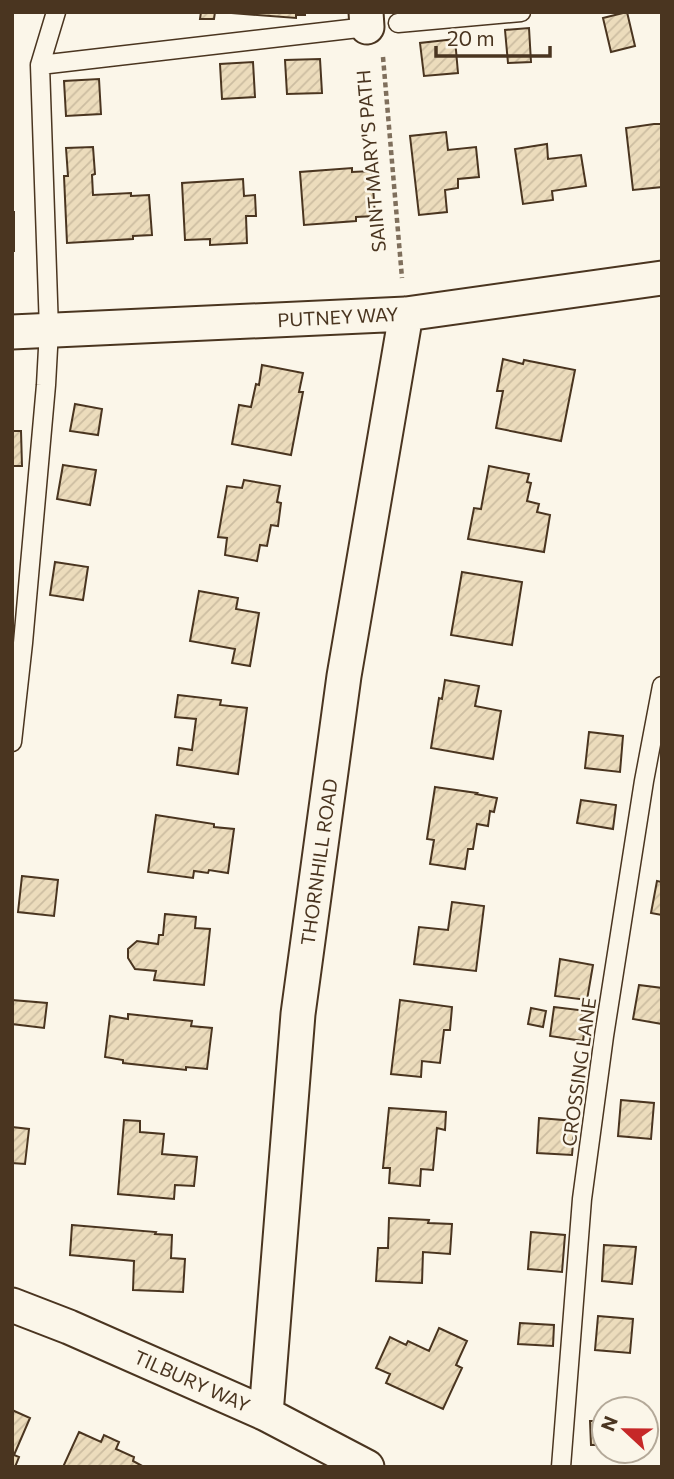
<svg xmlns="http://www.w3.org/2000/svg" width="674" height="1479" font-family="Commissioner,sans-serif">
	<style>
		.building { fill: url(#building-hatch); stroke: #4a3520; stroke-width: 2 }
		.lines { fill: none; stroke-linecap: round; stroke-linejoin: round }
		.lane-casing { stroke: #4a3520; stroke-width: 21 }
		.street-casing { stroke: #4a3520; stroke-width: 37 }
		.path { stroke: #7f6f5c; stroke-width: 4.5; stroke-dasharray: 5 3.5; stroke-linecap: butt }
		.lane { stroke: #fbf6e9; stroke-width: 18 }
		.street { stroke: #fbf6e9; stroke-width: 33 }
		.labels { text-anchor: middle; stroke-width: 5; stroke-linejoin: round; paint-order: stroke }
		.street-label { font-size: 19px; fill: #4a3520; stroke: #fbf6e9 }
	</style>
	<defs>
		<pattern id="building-hatch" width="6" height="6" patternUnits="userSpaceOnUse" patternTransform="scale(1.75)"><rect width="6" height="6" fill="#ecdcbc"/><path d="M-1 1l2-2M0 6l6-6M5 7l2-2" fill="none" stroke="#ccbda1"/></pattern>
	</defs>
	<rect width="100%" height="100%" fill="#fbf6e9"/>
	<!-- building -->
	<path class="building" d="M201,12H215L214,19H200Z
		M219,12H305V15H296V18Z
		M627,12L635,46L611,52L603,18Z
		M529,28L531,62L508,63L505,30Z
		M455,39L458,73L424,76L420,43Z
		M320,59L322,93L287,94L285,60Z
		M253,62L255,97L222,99L220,64Z
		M99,79L101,114L66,116L64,81Z
		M654,124H662V187L633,190L626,128Z
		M446,132L448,150L476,147L479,177L458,179V188L445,190L447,212L419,215L410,136Z
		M547,144L548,159L581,155L586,186L552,191L553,200L523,204L515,149Z
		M93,147L95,174L92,175L93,195L131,193V196L149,195L152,235L133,236V239L67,243L64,176H68L66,148Z
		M352,168V172L372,171L375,216L356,217V221L304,225L300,172Z
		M243,179L244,196L255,195L256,216H246L247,243L210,245V239L185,240L182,183Z
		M12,212H14V251H12Z
		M503,359L523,364L524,360L575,370L561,441L496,428L503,391H497Z
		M262,365L303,373L299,392H303L291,455L232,444L239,405L251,407L256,384L259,385Z
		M75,404L102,409L98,435L70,431Z
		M12,431H21L22,466H12Z
		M63,465L96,470L90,505L57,499Z
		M489,466L529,474L527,482L531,483L527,501L539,504L537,512L550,515L544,552L468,539L474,508L481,509Z
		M244,480L280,486L277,502L281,503L278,526L271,525L267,546L260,545L257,561L225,555L227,538L218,537L227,486L242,488Z
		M55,562L88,567L83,600L50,595Z
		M462,572L522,582L512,645L451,635Z
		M199,591L238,598L236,609L259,613L250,666L232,663L235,649L190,641Z
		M445,680L479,686L475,706L501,711L493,759L431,748L439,698L442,699Z
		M178,695L221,700L220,705L247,708L238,774L177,765L179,748L192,750L196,719L175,717Z
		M589,732L623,736L620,772L585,768Z
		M435,787L477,793L476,794L497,798L494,812L490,811L488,826L477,824L473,849H468L465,869L430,864L434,840L427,839Z
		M581,800L616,805L613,829L577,823Z
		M156,815L214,824V827L234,829L228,873L209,870L208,873L194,871L193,878L148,872Z
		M22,876L58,880L54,916L18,912Z
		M657,881L662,882V915L651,913Z
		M452,902L484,906L476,971L414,964L419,927L448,930Z
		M165,914L196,917L195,928L210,929L204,985L154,980L156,971L135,969L128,958V949L137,941L158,944L159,935H163Z
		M560,959L593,965L587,1000L555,996Z
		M639,985L662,988V1024L633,1019Z
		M12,1000L47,1003L44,1028L12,1024Z
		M400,1000L452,1007L450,1030H444L440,1063L422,1061L421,1077L391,1074Z
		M554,1007L587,1011L583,1041L550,1036Z
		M531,1008L546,1011L543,1027L528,1024Z
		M128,1014L192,1021L191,1026L212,1028L207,1069L186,1067V1070L123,1063V1060L105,1057L110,1016L128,1019Z
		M621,1100L654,1103L651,1139L618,1136Z
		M389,1108L446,1112L445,1130L437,1128L433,1170L421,1169L420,1186L389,1183L390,1168H383Z
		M539,1118L575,1121L572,1155L537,1153Z
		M124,1120L140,1121V1132L164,1134L162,1154L197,1157L194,1186L175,1185L174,1199L118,1194Z
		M12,1127L29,1129L25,1164L12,1163Z
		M389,1218L429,1220L428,1223L452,1224L450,1254L423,1252L422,1283L376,1281L378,1248H388Z
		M72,1225L156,1232L155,1234L172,1235L171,1258L185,1259L183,1292L133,1290L134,1261L70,1255Z
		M531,1232L565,1235L562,1272L528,1269Z
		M604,1245L636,1247L632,1284L602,1281Z
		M598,1316L633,1319L630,1353L595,1350Z
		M520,1323L554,1325L553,1346L518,1344Z
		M439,1328L467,1341L456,1365L462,1368L443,1409L386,1383L390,1374L376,1368L390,1337L406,1345L408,1341L429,1351Z
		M12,1410L30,1418L14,1455L19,1457L15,1467H12Z
		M590,1421H604V1445H591Z
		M79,1432L101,1442L104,1435L119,1442L116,1449L134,1457L133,1461L144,1467H63Z"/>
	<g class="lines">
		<!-- lane casing -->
		<g class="lane-casing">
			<path id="lane" d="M398,23L521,12
				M40,65L367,27
				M12,742L23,643L46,385L49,330L40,65L56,12
				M561,1467L582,1199L604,1036L644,781L662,686"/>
		</g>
		<!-- street casing -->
		<g class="street-casing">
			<path id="street" d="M366,12L367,27
				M12,332L406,314L662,278
				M12,1305L69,1327L266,1414L367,1467
				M266,1414L298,1014L344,676L406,314"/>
		</g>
		<!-- path -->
		<path class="path" d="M383,57L402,278"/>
		<!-- lane -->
		<use href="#lane" class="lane"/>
		<!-- street -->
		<use href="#street" class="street"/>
	</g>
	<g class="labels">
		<!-- street labels -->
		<g class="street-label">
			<text transform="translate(371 161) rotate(-95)" y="7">SAINT MARY'S PATH</text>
			<text transform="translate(338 317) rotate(-3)" y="7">PUTNEY WAY</text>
			<text transform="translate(319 862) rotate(-82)" y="7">THORNHILL ROAD</text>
			<text transform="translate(579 1072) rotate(-82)" y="7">CROSSING LANE</text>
			<text transform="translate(192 1381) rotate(24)" y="7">TILBURY WAY</text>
		</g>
	</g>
	<!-- border -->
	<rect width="674" height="1479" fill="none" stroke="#4a3520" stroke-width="28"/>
	<!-- north arrow -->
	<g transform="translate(625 1430) rotate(292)"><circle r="33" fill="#fbf6e9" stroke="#b4a999" stroke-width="2"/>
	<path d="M0-5L12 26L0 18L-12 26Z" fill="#c62828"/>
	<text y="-10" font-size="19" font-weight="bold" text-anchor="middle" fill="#4a3520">N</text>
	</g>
	<!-- scale -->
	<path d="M436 46v10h114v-10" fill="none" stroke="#4a3520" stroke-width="3.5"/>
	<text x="447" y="46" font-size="21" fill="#4a3520" stroke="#fbf6e9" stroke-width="5" paint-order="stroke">20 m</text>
</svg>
